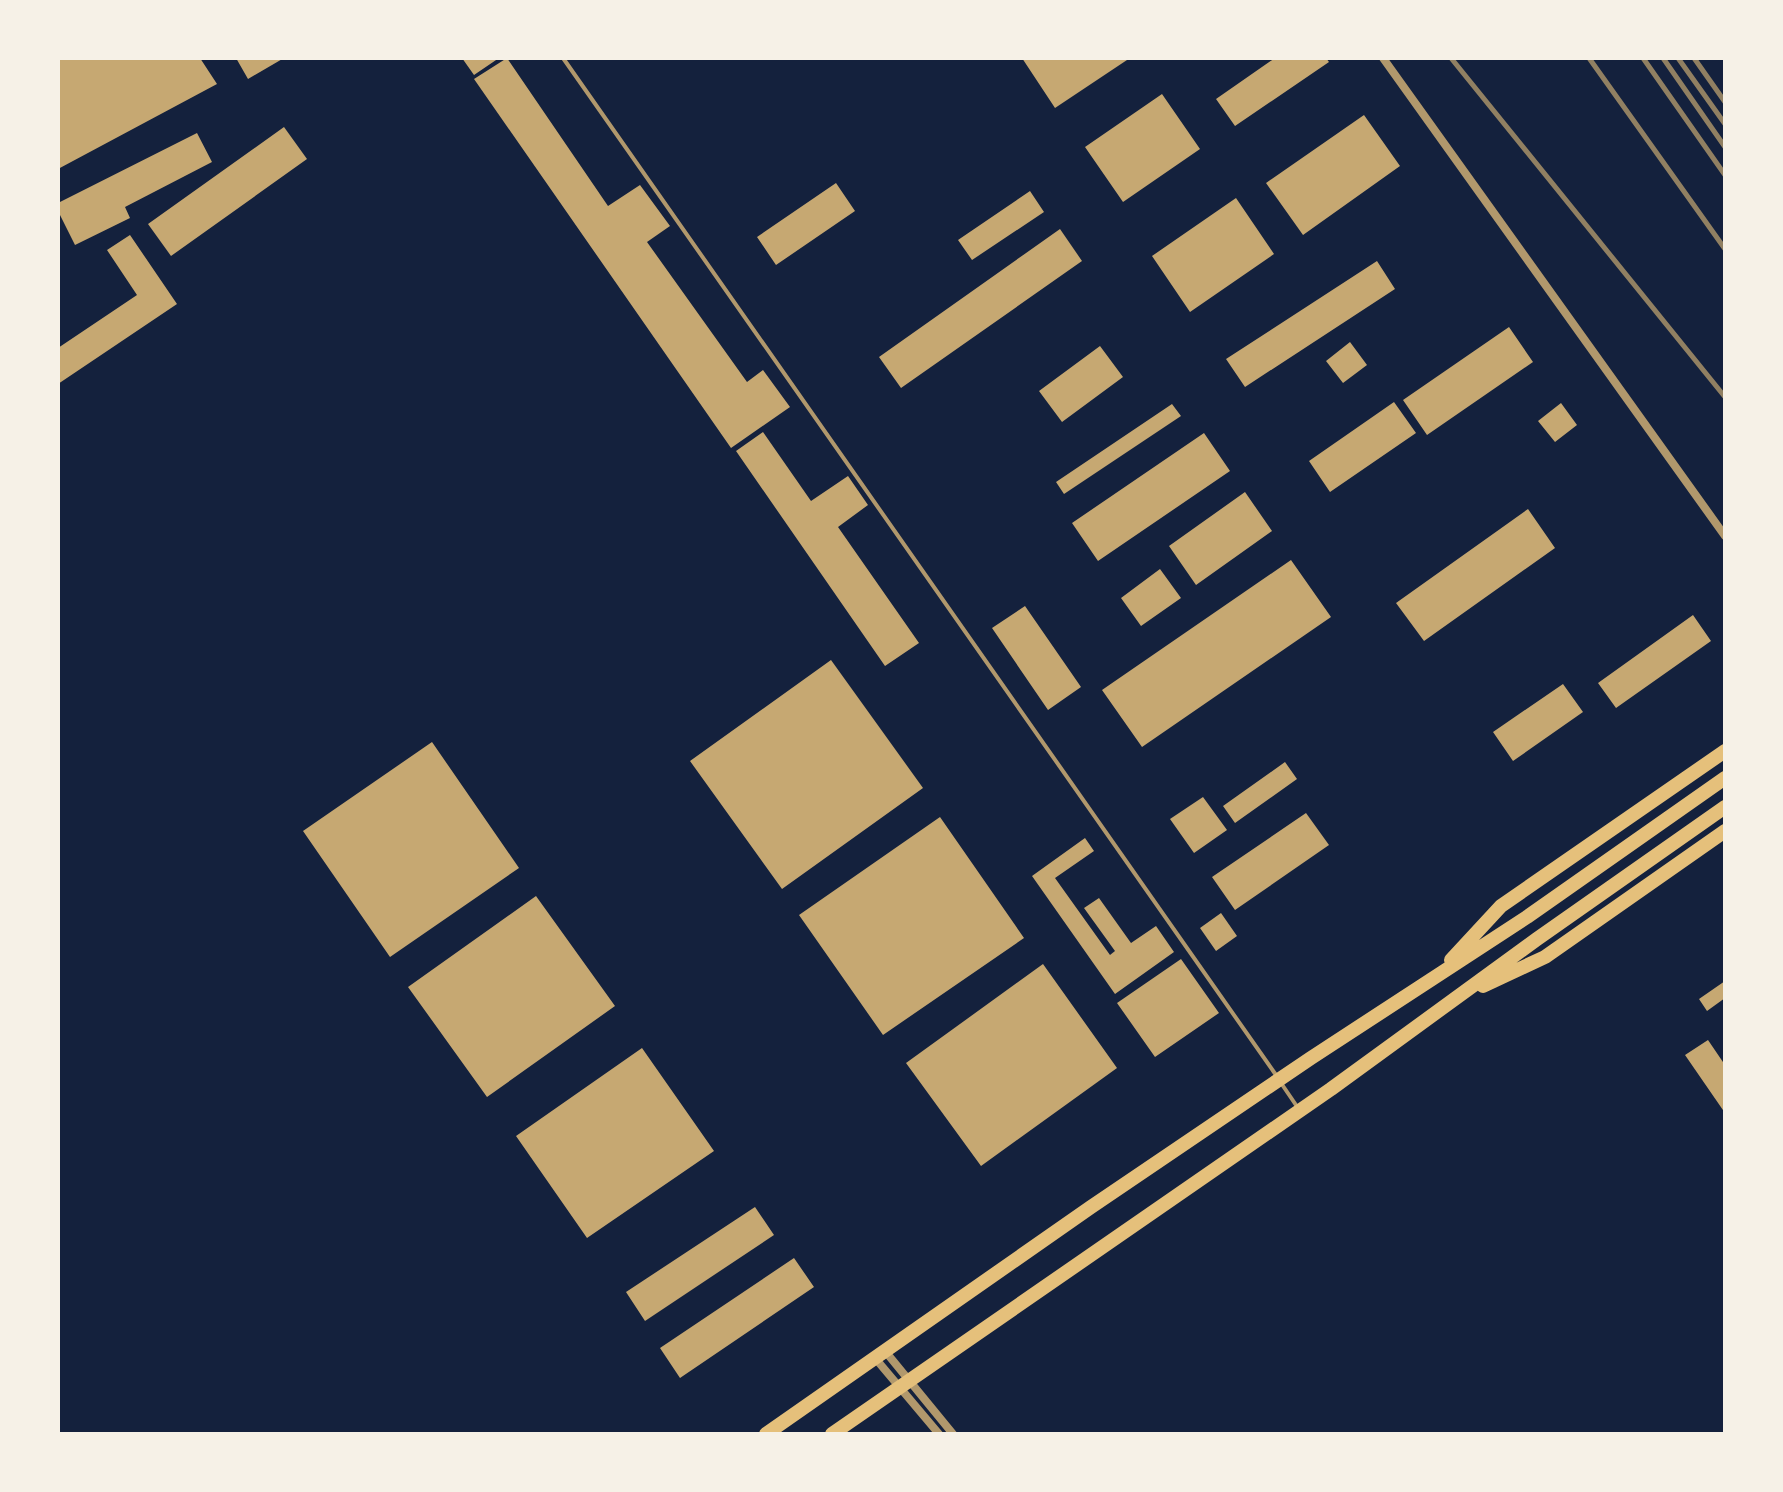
<svg xmlns="http://www.w3.org/2000/svg" width="1783" height="1492" font-family="'Open Sans',sans-serif">
	<style>
		.building { fill: #c6a872 }
		.lines { fill: none; stroke-linecap: round; stroke-linejoin: round }
		.service { stroke: #b1986c; stroke-width: 4 }
		.minor { stroke: #b1986c; stroke-width: 8 }
		.primary { stroke: #e5c07b; stroke-width: 14 }
		.rail { stroke: #918062; stroke-width: 5 }
	</style>
	<rect width="100%" height="100%" fill="#14213d"/>
	<!-- building -->
	<path class="building" d="M58,58H200L217,84L58,169Z
		M236,58H284L248,79Z
		M462,58H499L474,75Z
		M507,58L608,206L640,185L670,226L647,242L747,382L763,370L790,407L731,448L474,79Z
		M1022,58H1130L1055,108Z
		M1275,58H1326L1329,62L1235,126L1216,99Z
		M1162,94L1200,149L1123,202L1085,147Z
		M1364,115L1400,166L1303,235L1266,183Z
		M284,127L307,159L171,256L148,224Z
		M197,133L212,162L125,207L130,218L75,245L58,211V203Z
		M836,183L855,211L776,265L757,237Z
		M1030,191L1044,212L972,260L958,240Z
		M1236,198L1274,254L1190,312L1152,256Z
		M1060,229L1082,261L901,388L879,357Z
		M130,235L177,304L58,384V348L137,295L107,250Z
		M1377,261L1395,289L1245,387L1226,359Z
		M1509,327L1533,362L1427,435L1403,400Z
		M1350,342L1367,365L1343,383L1326,361Z
		M1100,346L1123,377L1062,422L1039,391Z
		M1394,402L1416,433L1330,492L1309,461Z
		M1561,403L1577,425L1555,442L1538,421Z
		M1172,404L1181,416L1064,494L1056,482Z
		M763,432L811,501L848,476L868,505L838,527L919,643L885,666L736,451Z
		M1204,433L1230,471L1098,561L1072,523Z
		M1245,492L1272,531L1196,585L1169,546Z
		M1528,509L1555,548L1424,641L1396,603Z
		M1291,560L1331,617L1142,747L1102,690Z
		M1160,569L1181,598L1141,626L1121,598Z
		M1025,606L1081,687L1048,710L992,628Z
		M1693,615L1711,641L1616,708L1598,683Z
		M831,660L923,788L782,889L690,761Z
		M1563,684L1583,712L1513,761L1493,732Z
		M432,742L519,868L390,957L303,831Z
		M1285,762L1297,779L1235,823L1223,806Z
		M1203,797L1227,830L1194,853L1170,819Z
		M1306,813L1329,845L1235,910L1212,877Z
		M940,817L1024,938L883,1035L799,915Z
		M1085,838L1094,851L1055,878L1110,955L1115,951L1084,908L1099,898L1131,943L1156,926L1174,952L1115,994L1032,876Z
		M536,896L615,1006L487,1097L408,987Z
		M1221,913L1237,936L1216,951L1200,928Z
		M1181,959L1219,1013L1155,1057L1117,1003Z
		M1043,964L1117,1068L981,1166L906,1063Z
		M1725,981V998L1707,1011L1699,999Z
		M1708,1040L1725,1065V1113L1685,1055Z
		M642,1048L714,1151L587,1238L516,1136Z
		M755,1207L774,1235L645,1321L626,1292Z
		M794,1258L814,1287L680,1378L660,1348Z"/>
	<g class="lines">
		<!-- service -->
		<path class="service" d="M563,58L1276,1075
			M1281,1083L1298,1108"/>
		<!-- minor -->
		<path class="minor" d="M1383,58L1725,536
			M885,1351L953,1434
			M875,1358L939,1434"/>
		<!-- primary -->
		<path class="primary" d="M1451,960L1501,906L1725,751
			M1483,986L1545,957L1725,831
			M766,1434L1091,1207L1311,1058L1527,917L1725,778
			M832,1434L1331,1089L1537,939L1725,807"/>
		<!-- rail -->
		<path class="rail" d="M1451,58L1725,397
			M1589,58L1725,249
			M1643,58L1725,175
			M1663,58L1725,147
			M1678,58L1725,124
			M1694,58L1725,102"/>
	</g>
	<!-- border -->
	<rect width="1783" height="1492" fill="none" stroke="#f6f1e7" stroke-width="120"/>
</svg>
